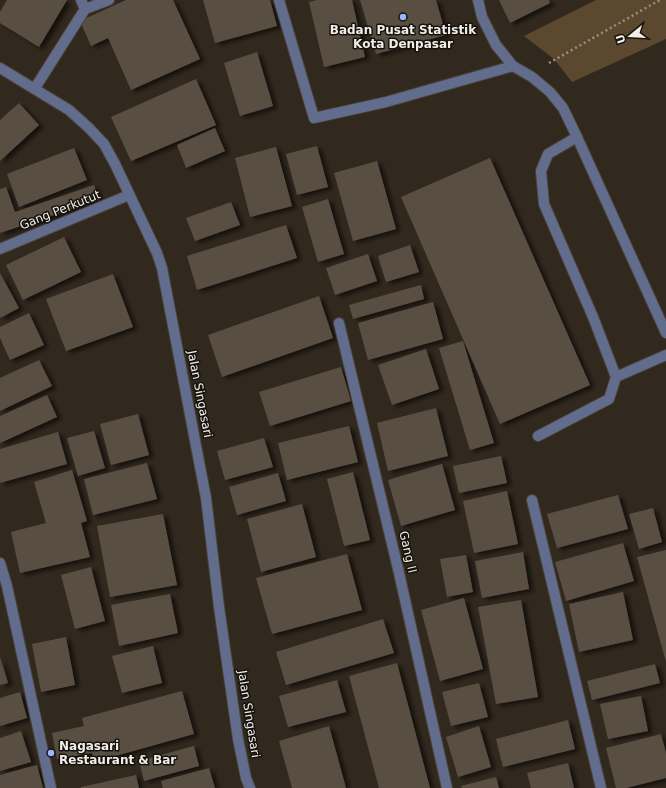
<svg xmlns="http://www.w3.org/2000/svg" width="666" height="788" font-family="'DejaVu Sans',sans-serif">
	<style>
		.green { fill: #5c482e }
		.building { fill: #594f43; filter: url(#shadow) }
		.lines { fill: none; stroke-linecap: round; stroke-linejoin: round }
		.lane-casing { stroke: #4d443a; stroke-width: 12 }
		.street-casing { stroke: #4d443a; stroke-width: 12 }
		.path { stroke: #979087; stroke-width: 2.5; stroke-dasharray: 2 3; stroke-linecap: butt }
		.lane { stroke: #626d8e; stroke-width: 10 }
		.street { stroke: #626d8e; stroke-width: 10 }
		.poi-dot { fill: #9db4fd; stroke: #16120e; stroke-width: 1.5 }
		.labels { text-anchor: middle; stroke-width: 3; stroke-linejoin: round; paint-order: stroke }
		.poi-label { font-size: 12px; font-weight: bold; fill: #f3ede6; stroke: #16120e }
		.street-label { font-size: 12px; fill: #f3ede6; stroke: #16120e }
	</style>
	<defs>
		<filter id="shadow"><feDropShadow dx="4.5" dy="2.5" stdDeviation="2" flood-color="#0009"/></filter>
	</defs>
	<rect width="100%" height="100%" fill="#32291e"/>
	<!-- green -->
	<path class="green" d="M596,0H666V39L572,82L554,59L524,36Z"/>
	<!-- building -->
	<path class="building" d="M7,0H67L39,47L0,23V12Z
		M126,0H173L200,59L131,90L108,38L91,46L80,21Z
		M203,0H270L277,26L215,43Z
		M317,0H352L365,57L324,67L309,2Z
		M360,0H436L446,35L376,54Z
		M499,0H549L550,3L510,23Z
		M257,52L273,106L240,116L224,63Z
		M196,79L216,125L131,161L111,117Z
		M19,103L39,125L0,161V120Z
		M215,128L225,151L186,168L177,145Z
		M317,146L328,187L297,195L286,154Z
		M276,147L292,206L250,217L235,158Z
		M74,148L87,180L19,207L7,174Z
		M490,158L590,385L500,424L401,197Z
		M377,161L396,229L353,241L334,173Z
		M94,185L99,200L0,233V189L6,187L15,212Z
		M328,199L344,254L318,262L302,207Z
		M231,202L240,225L195,241L186,218Z
		M286,225L297,258L197,290L187,256Z
		M64,237L81,272L23,300L6,265Z
		M410,245L419,272L386,282L378,256Z
		M368,254L377,281L335,295L326,268Z
		M0,273L19,308L0,318Z
		M113,274L133,327L66,351L46,299Z
		M421,285L424,299L353,319L349,305Z
		M319,296L333,338L222,377L208,335Z
		M433,302L443,339L368,360L358,323Z
		M29,313L44,345L10,360L0,338V327Z
		M463,341L494,443L470,450L439,348Z
		M426,349L439,389L392,405L378,365Z
		M39,360L52,386L0,411V378Z
		M341,367L351,401L270,426L259,392Z
		M47,395L57,417L0,443V416Z
		M436,408L448,456L388,471L377,423Z
		M138,414L149,455L111,465L100,424Z
		M349,426L358,462L287,480L278,443Z
		M94,431L105,468L78,476L67,438Z
		M58,432L67,464L0,483V449Z
		M264,438L273,467L225,480L217,451Z
		M501,456L507,483L459,493L453,466Z
		M147,463L157,499L93,515L84,479Z
		M442,464L455,510L401,526L388,480Z
		M72,470L87,521L81,523L90,557L20,573L11,532L46,523L34,482Z
		M353,472L370,540L344,546L327,479Z
		M278,473L286,501L237,515L229,487Z
		M507,491L518,544L474,553L463,501Z
		M618,495L628,529L557,548L547,514Z
		M302,504L316,557L261,572L247,519Z
		M653,508L662,542L639,549L629,514Z
		M163,514L177,585L110,597L97,526Z
		M623,543L634,581L566,601L555,562Z
		M666,550V662L637,557Z
		M523,552L529,589L482,598L475,561Z
		M347,554L362,610L272,634L256,578Z
		M466,555L473,592L447,597L440,559Z
		M91,567L105,621L75,629L61,575Z
		M623,592L633,640L579,652L569,604Z
		M170,594L178,633L119,646L111,605Z
		M464,598L483,669L440,681L421,610Z
		M521,600L538,697L496,704L478,607Z
		M383,619L394,653L286,685L276,652Z
		M66,637L75,685L41,692L32,644Z
		M153,646L162,683L122,693L112,656Z
		M0,657L8,683L0,685Z
		M397,663L430,788H379L349,676Z
		M655,664L660,683L592,700L587,681Z
		M337,680L346,712L288,727L279,696Z
		M479,683L488,717L451,726L442,692Z
		M182,691L194,734L94,762L92,753L57,759L52,733L84,726L82,718Z
		M20,692L27,718L0,726V698Z
		M641,696L648,731L608,739L600,704Z
		M568,720L575,749L503,767L496,739Z
		M329,726L346,788H292L279,741Z
		M479,726L491,767L458,777L446,737Z
		M21,731L31,762L0,771V738Z
		M661,734L666,753V778L626,788H616L606,748Z
		M194,746L199,766L144,781L139,761Z
		M568,763L574,788H531L527,773Z
		M37,765L43,788H0V775Z
		M209,768L215,788H163L161,781Z
		M136,775L139,788H81V787Z
		M496,777L499,788H462L461,786Z"/>
	<g class="lines">
		<!-- lane casing -->
		<g class="lane-casing">
			<path id="lane" d="M616,377L666,355
				M538,436L609,399L616,377L593,317L544,204L541,171L548,154L577,137"/>
		</g>
		<!-- street casing -->
		<g class="street-casing">
			<path id="street" d="M279,0L314,118L386,102L513,66
				M478,0L482,17L496,45L513,66L532,77L550,92L563,108L577,137L666,333
				M85,9L109,0
				M0,68L69,110L89,128L104,144L115,164L157,253L162,268L206,498L219,607L238,739L246,778L250,788
				M35,88L85,9L81,0
				M0,249L129,195
				M339,323L399,573L447,788
				M532,500L601,788
				M0,563L7,586L51,788"/>
		</g>
		<!-- path -->
		<path class="path" d="M549,63L660,0"/>
		<!-- lane -->
		<use href="#lane" class="lane"/>
		<!-- street -->
		<use href="#street" class="street"/>
	</g>
	<!-- markers -->
	<g class="poi-dot">
		<circle cx="403" cy="17" r="4"/>
		<circle cx="51" cy="753" r="4"/>
	</g>
	<g class="labels">
		<!-- poi labels -->
		<g class="poi-label">
			<text x="403" y="34">Badan Pusat Statistik<tspan x="403" dy="14">Kota Denpasar</tspan></text>
			<text x="59" y="750" text-anchor="start">Nagasari<tspan x="59" dy="14">Restaurant &amp; Bar</tspan></text>
		</g>
		<!-- street labels -->
		<g class="street-label">
			<text transform="translate(60 210) rotate(-22)" y="4">Gang Perkutut</text>
			<text transform="translate(200 394) rotate(79)" y="4">Jalan Singasari</text>
			<text transform="translate(408 552) rotate(77)" y="4">Gang II</text>
			<text transform="translate(249 714) rotate(81)" y="4">Jalan Singasari</text>
		</g>
	</g>
	<!-- north arrow -->
	<g transform="translate(630 36) rotate(252)" stroke="#16120e" stroke-width="3" paint-order="stroke">
	<path d="M0-3L7 15L0 10L-7 15Z" fill="#f3ede6"/>
	<text y="-6" font-size="11" font-weight="bold" text-anchor="middle" fill="#f3ede6">U</text>
	</g>
</svg>
